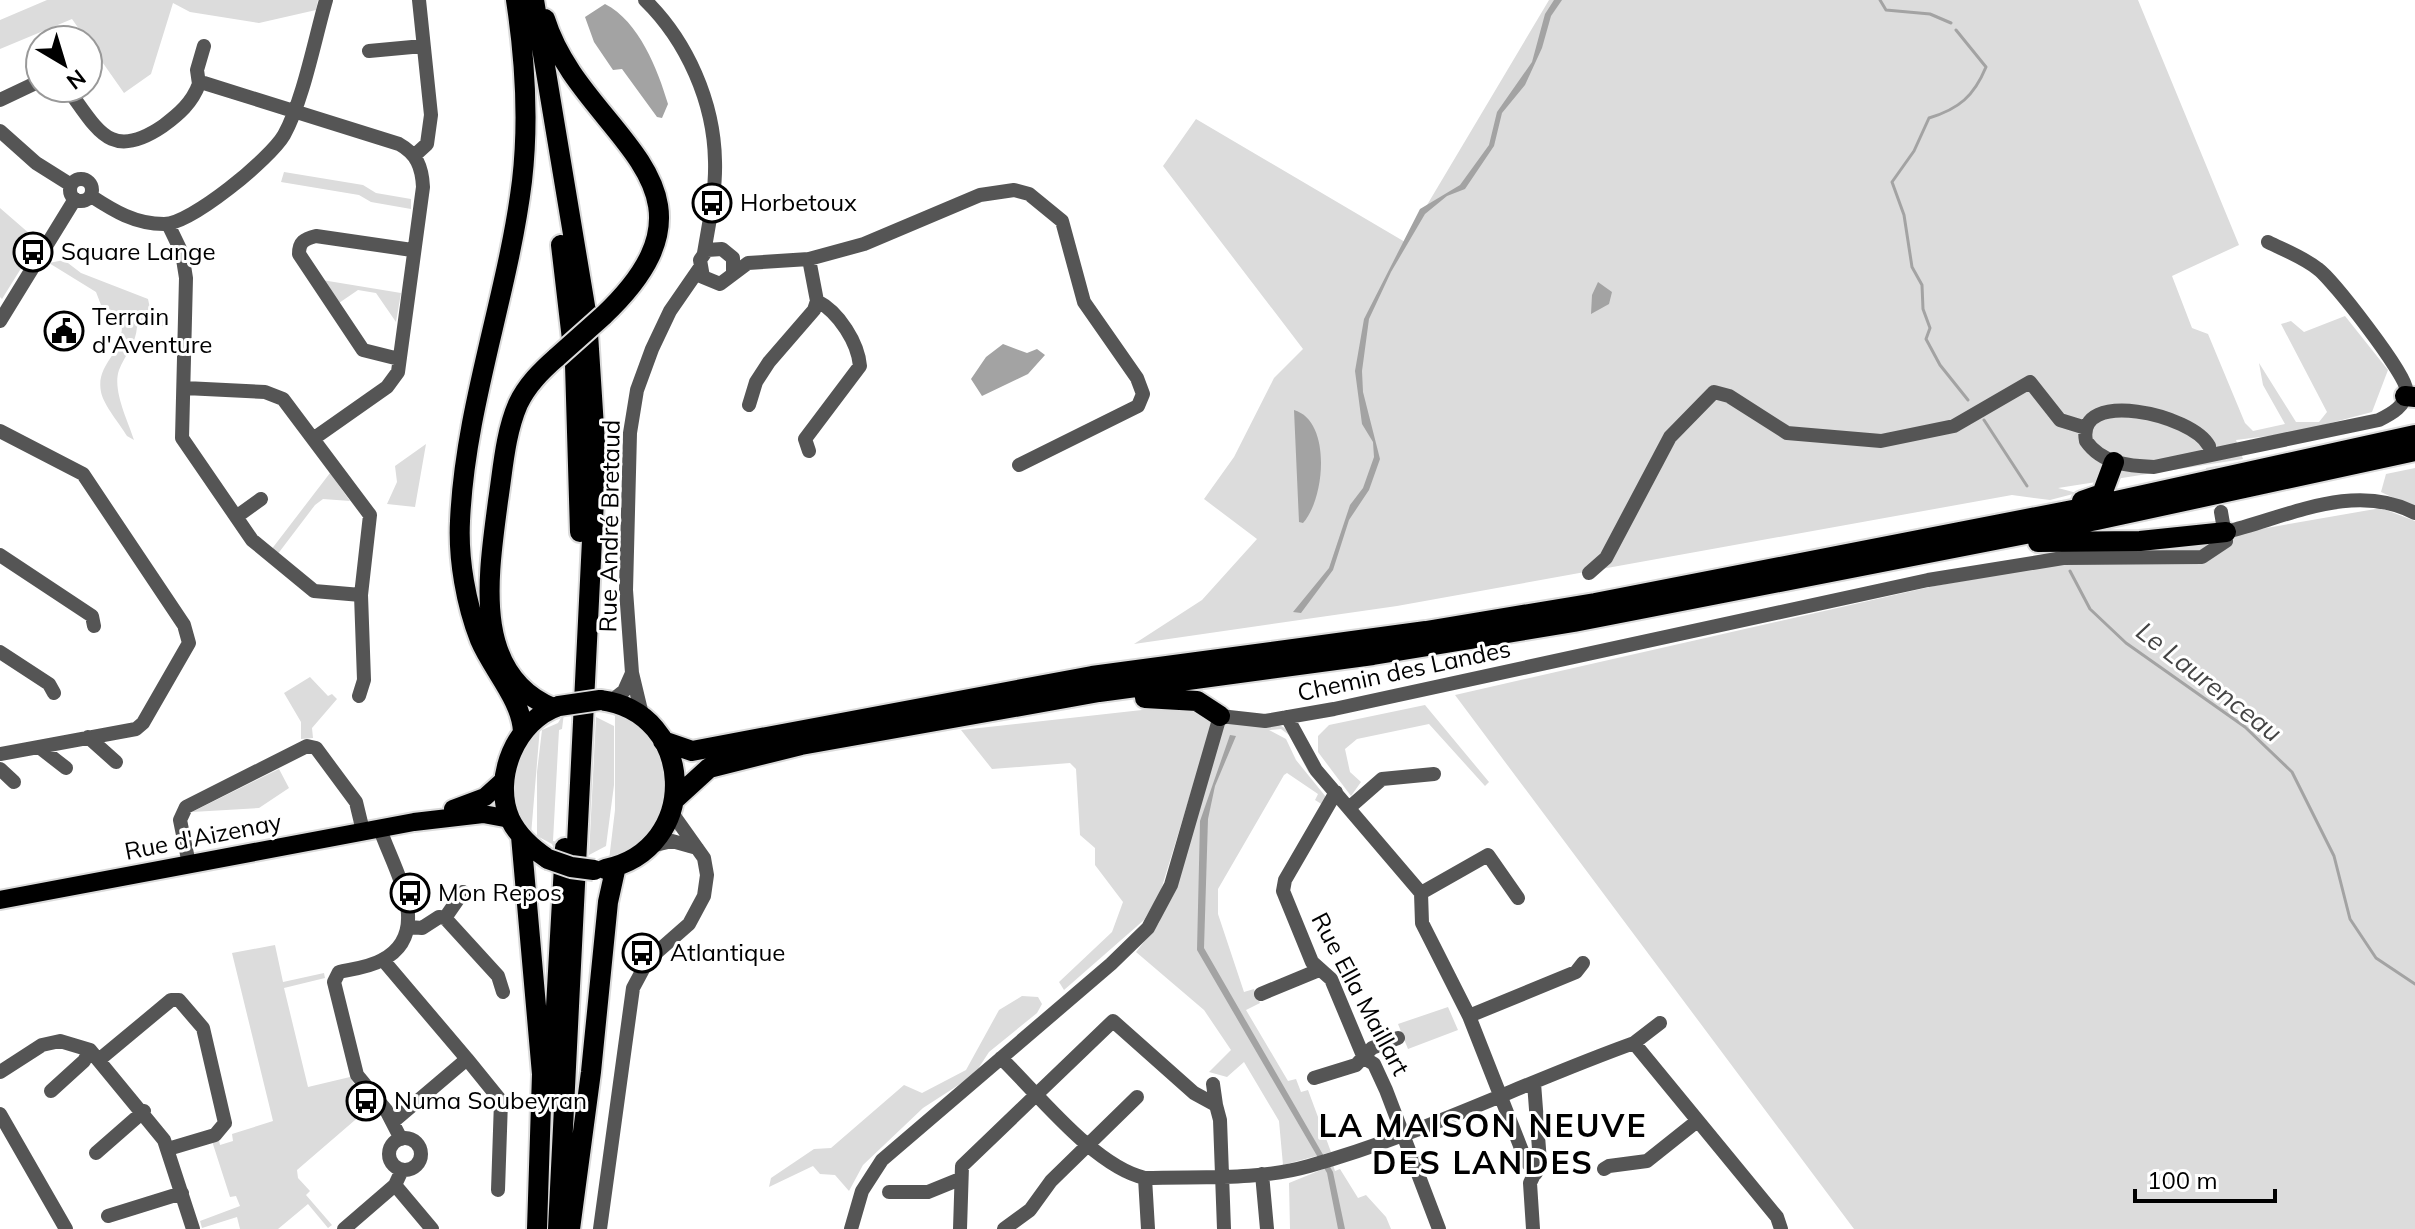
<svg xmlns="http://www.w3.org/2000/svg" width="2415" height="1229" font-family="Mulish,sans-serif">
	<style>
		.green { fill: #dcdcdc }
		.water { fill: #a3a3a3 }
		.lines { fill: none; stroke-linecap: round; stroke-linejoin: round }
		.stream { stroke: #a3a3a3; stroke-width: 3 }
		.minor-tunnel { stroke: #d9d9d9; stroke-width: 14; stroke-dasharray: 14 7; stroke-linecap: butt }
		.major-casing { stroke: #dbdbdb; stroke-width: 22 }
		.highway-casing { stroke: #dbdbdb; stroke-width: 24 }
		.minor { stroke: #555; stroke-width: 14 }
		.major { stroke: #000; stroke-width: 18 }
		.highway { stroke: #000; stroke-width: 20 }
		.highway-bridge-casing { stroke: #dbdbdb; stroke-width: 24; stroke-linecap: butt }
		.highway-bridge { stroke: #000; stroke-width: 20 }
		.labels { text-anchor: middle; stroke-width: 6; stroke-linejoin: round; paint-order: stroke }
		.poi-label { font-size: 24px; fill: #000; stroke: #fff; text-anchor: start }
		.street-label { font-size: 24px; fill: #000; stroke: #fff }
		.water-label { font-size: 26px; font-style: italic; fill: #444; stroke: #fff }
		.district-label { font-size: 32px; font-weight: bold; letter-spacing: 2px; fill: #000; stroke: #fff }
	</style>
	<rect width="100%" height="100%" fill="#fff"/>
	<!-- green -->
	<path class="green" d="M47,0H318L316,10L259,23L190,12L173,3L151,74L124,93L72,19L0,49V20Z
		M1549,0H2138L2239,245L2172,276L2192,328L2208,334L2245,423L2253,431L2285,424L2263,385L2259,363L2296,422H2319L2327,412L2281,324L2291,321L2304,332L2345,316L2388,370L2372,412L2293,433L2236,440L2243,459L2058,488L2077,493L2050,500L2012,495L1397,606L1134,644L1202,600L1257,539L1204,499L1234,457L1274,378L1303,349L1163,166L1196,119L1405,242Z
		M284,172L363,185L376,193L411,199V209L371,202L359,195L281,182Z
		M0,208L38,241L2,299L0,297Z
		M64,260L81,273L148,299L151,313L164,319L167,326L137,327C136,344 125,355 119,370C112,390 128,421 134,440L127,436C120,424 104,406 101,392C95,361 128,354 121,315L101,305L96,292L49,263Z
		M322,280L401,293L396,322L376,293L358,290L339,303Z
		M426,444L415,507L387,504L397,482L395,466Z
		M2415,468V508L2381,492L2386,474Z
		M330,473L350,501L323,499L315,505L277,555L271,550Z
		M2381,508L2415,521V1229H1854L1455,695L1934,586Z
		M310,677L328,696L332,694L337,699L312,728L313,738L301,739V722L284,693Z
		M1425,705L1489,782L1485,786L1429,724L1357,739L1345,749L1350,772L1361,782L1351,796L1318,752V736L1329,725Z
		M1151,709H1196L1208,715L1211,726L1208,737L1160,893L1144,920L1064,990L1059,982L1112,932L1123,902L1095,865V848L1080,835L1076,769L1070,763L992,769L961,730Z
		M564,713L562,729L559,730L553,841L557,842L556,854L552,844L537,836V772L542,730L558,723Z
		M615,713C659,734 680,776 656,821C652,828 649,837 642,842C633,849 620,854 609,860L615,810Z
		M596,717L614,726V785L606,846L589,855Z
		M1229,722C1289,724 1283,716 1312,770L1309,773L1289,735L1281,729L1269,730L1286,739L1296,760L1326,797L1323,805L1315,800L1318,794L1287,773L1284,775L1218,889V914L1244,992L1254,989L1260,1003L1246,1010L1288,1081L1296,1079L1301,1092L1308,1090L1331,1152L1283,1165L1279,1121L1244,1062L1227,1077L1209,1072L1231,1050L1204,1010L1136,952L1159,923L1222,727Z
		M540,727L531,835C503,798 511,761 540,727Z
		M279,769L289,788L259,808L192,812Z
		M275,945L283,982L324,973L325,978L284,988L308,1087L350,1077L369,1108L297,1170L298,1178L310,1191L306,1195L332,1225L328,1228L308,1204L278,1229H240L237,1217L202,1228L200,1221L240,1206L236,1196L230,1197L211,1138L218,1136L220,1145L233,1141L232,1134L273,1121L232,953Z
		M1022,996L1038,997L1042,1004L1037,1013L989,1052L974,1075L923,1108L863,1165L849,1191L835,1175L820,1174L813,1166L769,1187L771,1178L814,1149L831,1148L904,1085L922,1093L966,1070L999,1010Z
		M1448,1007L1458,1030L1408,1049L1398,1024Z
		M1333,1165L1335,1171L1340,1169L1358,1198L1366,1195L1386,1217L1391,1229H1290L1289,1183Z"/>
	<!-- water -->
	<path class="water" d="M1554,0H1562L1551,16L1542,48L1525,85L1502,113L1494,146L1465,189L1447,196L1425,214L1391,272L1369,319L1362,371L1363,392L1380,459L1369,490L1349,520L1333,570L1301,613L1293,612L1329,568L1350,505L1363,488L1374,457L1373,442L1362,424L1355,371L1364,319L1420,209L1460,185L1489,145L1497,112L1532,62L1545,14Z
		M605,4C639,21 658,70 668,104L662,118L657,117L622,69L613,70L594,42L585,17Z
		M1598,282L1612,292L1609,304L1591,314L1592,295Z
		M1003,344L1027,353L1037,349L1045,355L1028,374L982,396L971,379L986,357Z
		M1294,410C1332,421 1325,499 1303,523L1299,522Z
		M1230,735L1236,736L1215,786L1208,819L1204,948L1333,1172L1345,1229H1338L1327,1173L1197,950L1200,821Z"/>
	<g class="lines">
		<!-- stream -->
		<path class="stream" d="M1880,0L1886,10L1930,14L1951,23
			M1956,30L1986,67C1974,96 1959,109 1929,118L1914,151L1892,182L1904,215L1912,267L1922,285L1923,309L1930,328L1926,339L1940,365L1968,400
			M1984,420L2027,486
			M2070,571L2090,609L2126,643L2245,727L2292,772L2334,856L2350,919L2376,958L2415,984"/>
		<!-- minor-tunnel -->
		<path class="minor-tunnel" d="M2209,446L2221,512"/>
		<!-- major casing -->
		<g class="major-casing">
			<path id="major" d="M453,809L485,797L505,779
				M0,900L414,822L483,814L510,819"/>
		</g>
		<!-- highway casing -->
		<g class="highway-casing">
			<path id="highway" d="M516,0C525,59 529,121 522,181C508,295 465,406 460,521C458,559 466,604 480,640C492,669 522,700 523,732
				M534,0L587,318L596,459L558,1229
				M545,19C581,136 743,184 603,316
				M561,245L575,365L580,532
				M2405,396L2415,397
				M2082,501L2102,494L2114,462
				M2038,542L2140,541L2226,532
				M1145,698L1197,701L1220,716
				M600,700C696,712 702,849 605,869
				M553,708C470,674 489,572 498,501C503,469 505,434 518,404C527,385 541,371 557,357
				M663,741L692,751L1092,676L1426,631L1595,603L2098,505L2415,435
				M675,799L709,768L801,745L1099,692L1373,655L1574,622L2097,520L2415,451
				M521,836L542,1074L537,1229
				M548,859C533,849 518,836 510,819C492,778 516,720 559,706
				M551,1095L565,848
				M570,1229L591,1072L608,902L616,866"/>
		</g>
		<!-- minor -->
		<path class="minor" d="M645,0C687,41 714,102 715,161C716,191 709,223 704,253
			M369,51L423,46
			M199,84L197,70L204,46
			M67,88C98,130 110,162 163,126C179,114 192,103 199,84L204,83L399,144C417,154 422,167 423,187L398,372L387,387L313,439
			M0,100L40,81
			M0,131L36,163L71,185
			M415,155L427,144L431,115L419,0
			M70 190a11 11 0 1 1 22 0a11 11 0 1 1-22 0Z
			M91,196C114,211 135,224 164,224C191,224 270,159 284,135C303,101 315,38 326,0
			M168,224L182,253L186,278L182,438L252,540L314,591L361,595
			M733,272V258L722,249L707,250L700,260L703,277L720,284L748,263L809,259L864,244L980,195L1014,190L1029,194L1062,221L1084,302L1137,378L1143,394L1138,406L1019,465
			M0,321L75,199
			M399,359L363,350L299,254C299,242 304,239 316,236L412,250
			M185,388L265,392L283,399L370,515L361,595L364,680L359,696
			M749,405L756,382L769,362L814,310L817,301
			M0,431L83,474L184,625L189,643L143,723L136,729L0,754
			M2209,446C2192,414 2075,388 2086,441C2102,464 2129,466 2154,467L2379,420C2391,414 2407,406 2406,389C2406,374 2333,280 2318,269C2303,257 2284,250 2268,242
			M809,451L805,439L860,366C858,343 839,312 817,301L809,259
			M236,517L261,499
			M2226,532C2287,517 2354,481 2415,513
			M0,555L92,616L94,626
			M1589,573L1606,558L1670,437L1714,392L1729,396L1787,433L1881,441L1954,426L2030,382L2060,420L2086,428
			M0,652L49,684L54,693
			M610,702L624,691L632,673
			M1287,717L1316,770L1421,893L1422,923L1469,1016L1526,1161L1536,1173
			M643,719L632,673L626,590L630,433L637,390L652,349L670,311L699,269
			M88,737L116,762
			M39,747L66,768
			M0,769L14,782
			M1336,792L1285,880L1283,891L1312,962L1331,979L1364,1058L1374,1064L1386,1090L1439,1229
			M1350,807L1382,779L1434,774
			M380,829C393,868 435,933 382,960C370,967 353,969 339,972L334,982L357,1075L386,1110L401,1139
			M651,846L672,841L697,848
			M189,864L180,820L186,807L307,746L316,748L356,802L363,831
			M1421,893L1488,855L1518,898
			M445,918L498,976L503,992
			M409,927L422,928L439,917L445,918L463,892
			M383,960L467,1059L394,1121
			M1261,994L1319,970
			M1469,1016L1576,972L1583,963
			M1634,1043L1777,1217L1781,1229
			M1001,1058C1038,1094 1095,1167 1145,1178C1198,1176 1257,1181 1309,1166C1421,1135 1525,1082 1634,1043L1660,1023
			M100,1059L171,1000H179L203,1028L225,1123L215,1135L168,1149
			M467,1059L501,1101L498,1190
			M0,1072L42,1045L60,1041L90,1050L164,1140L193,1229
			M1314,1078L1356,1065L1372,1048L1398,1038
			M1213,1084L1216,1105
			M51,1091L84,1061L90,1050
			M0,1114L66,1229
			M389 1154a16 16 0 1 1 32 0a16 16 0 1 1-32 0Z
			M96,1153L144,1111
			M1604,1169L1609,1166L1647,1161L1696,1122
			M1262,1174L1267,1229
			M1145,1178L1148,1229
			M395,1185L432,1229
			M889,1192H928L960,1179
			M108,1216L182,1193
			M344,1229L395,1185L402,1170
			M600,1229L633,988L648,960L689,924L704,896L707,875L704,858L672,813
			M851,1229L862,1191L882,1160L1111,964L1148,928L1171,885L1220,716L1265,721L1334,709L1928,580L2063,558L2202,557L2226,541L2221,512
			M960,1229L962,1166L1113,1021L1194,1093L1216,1105L1220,1120L1224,1229
			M1004,1229L1030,1210L1051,1181L1137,1097
			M1533,1229L1530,1183L1540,1162L1534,1083"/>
		<!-- major -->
		<use href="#major" class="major"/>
		<!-- highway -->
		<use href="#highway" class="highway"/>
		<!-- highway-bridge casing -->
		<g class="highway-bridge-casing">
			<path id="highway-bridge" d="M557,357L603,316
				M559,706L600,700
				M548,859L571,867L594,870"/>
		</g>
		<!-- highway-bridge -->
		<use href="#highway-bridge" class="highway-bridge"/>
	</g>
	<!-- icons -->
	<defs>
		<g id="bus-ring" transform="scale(2)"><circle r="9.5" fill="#fff" stroke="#000" stroke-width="1.5"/><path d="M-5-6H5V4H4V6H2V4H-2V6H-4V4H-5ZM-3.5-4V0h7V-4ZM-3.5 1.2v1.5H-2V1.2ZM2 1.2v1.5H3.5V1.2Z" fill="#000"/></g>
		<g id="civic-ring" transform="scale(2)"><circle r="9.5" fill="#fff" stroke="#000" stroke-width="1.5"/><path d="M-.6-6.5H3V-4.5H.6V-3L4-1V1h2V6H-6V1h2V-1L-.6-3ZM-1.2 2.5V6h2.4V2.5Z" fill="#000"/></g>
	</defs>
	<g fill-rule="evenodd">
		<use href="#bus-ring" x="712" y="203"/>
		<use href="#bus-ring" x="33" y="252"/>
		<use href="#civic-ring" x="64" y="331"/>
		<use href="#bus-ring" x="410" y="893"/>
		<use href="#bus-ring" x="642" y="953"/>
		<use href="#bus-ring" x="366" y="1101"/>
	</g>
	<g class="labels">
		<!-- poi labels -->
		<g class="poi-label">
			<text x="740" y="211">Horbetoux</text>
			<text x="61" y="260">Square Lange</text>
			<text x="92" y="325">Terrain<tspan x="92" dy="28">d'Aventure</tspan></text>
			<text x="438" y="901">Mon Repos</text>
			<text x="670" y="961">Atlantique</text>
			<text x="394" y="1109">Numa Soubeyran</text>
		</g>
		<!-- street labels -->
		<g class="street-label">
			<text transform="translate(610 526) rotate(-89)" y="8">Rue André Bretaud</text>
			<text transform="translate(1404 671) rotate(-12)" y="8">Chemin des Landes</text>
			<text transform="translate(203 837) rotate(-11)" y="8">Rue d'Aizenay</text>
			<text transform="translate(1360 994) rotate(62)" y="8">Rue Ella Maillart</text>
		</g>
		<!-- water labels -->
		<g class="water-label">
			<text transform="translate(2209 682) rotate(38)" y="9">Le Laurenceau</text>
		</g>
		<!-- district labels -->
		<g class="district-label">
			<text x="1483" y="1137">LA MAISON NEUVE<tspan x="1483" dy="37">DES LANDES</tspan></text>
		</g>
	</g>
	<!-- north arrow -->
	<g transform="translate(64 64) rotate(142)"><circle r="38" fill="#ffffff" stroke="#999999" stroke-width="2"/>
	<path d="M0-6L14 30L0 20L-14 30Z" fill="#000000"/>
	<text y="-12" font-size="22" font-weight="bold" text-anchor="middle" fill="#000000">N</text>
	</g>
	<!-- scale -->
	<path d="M2135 1189v12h140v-12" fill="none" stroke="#000000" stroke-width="4"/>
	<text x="2147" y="1189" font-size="24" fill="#000000" stroke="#ffffff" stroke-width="6" paint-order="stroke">100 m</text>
</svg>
